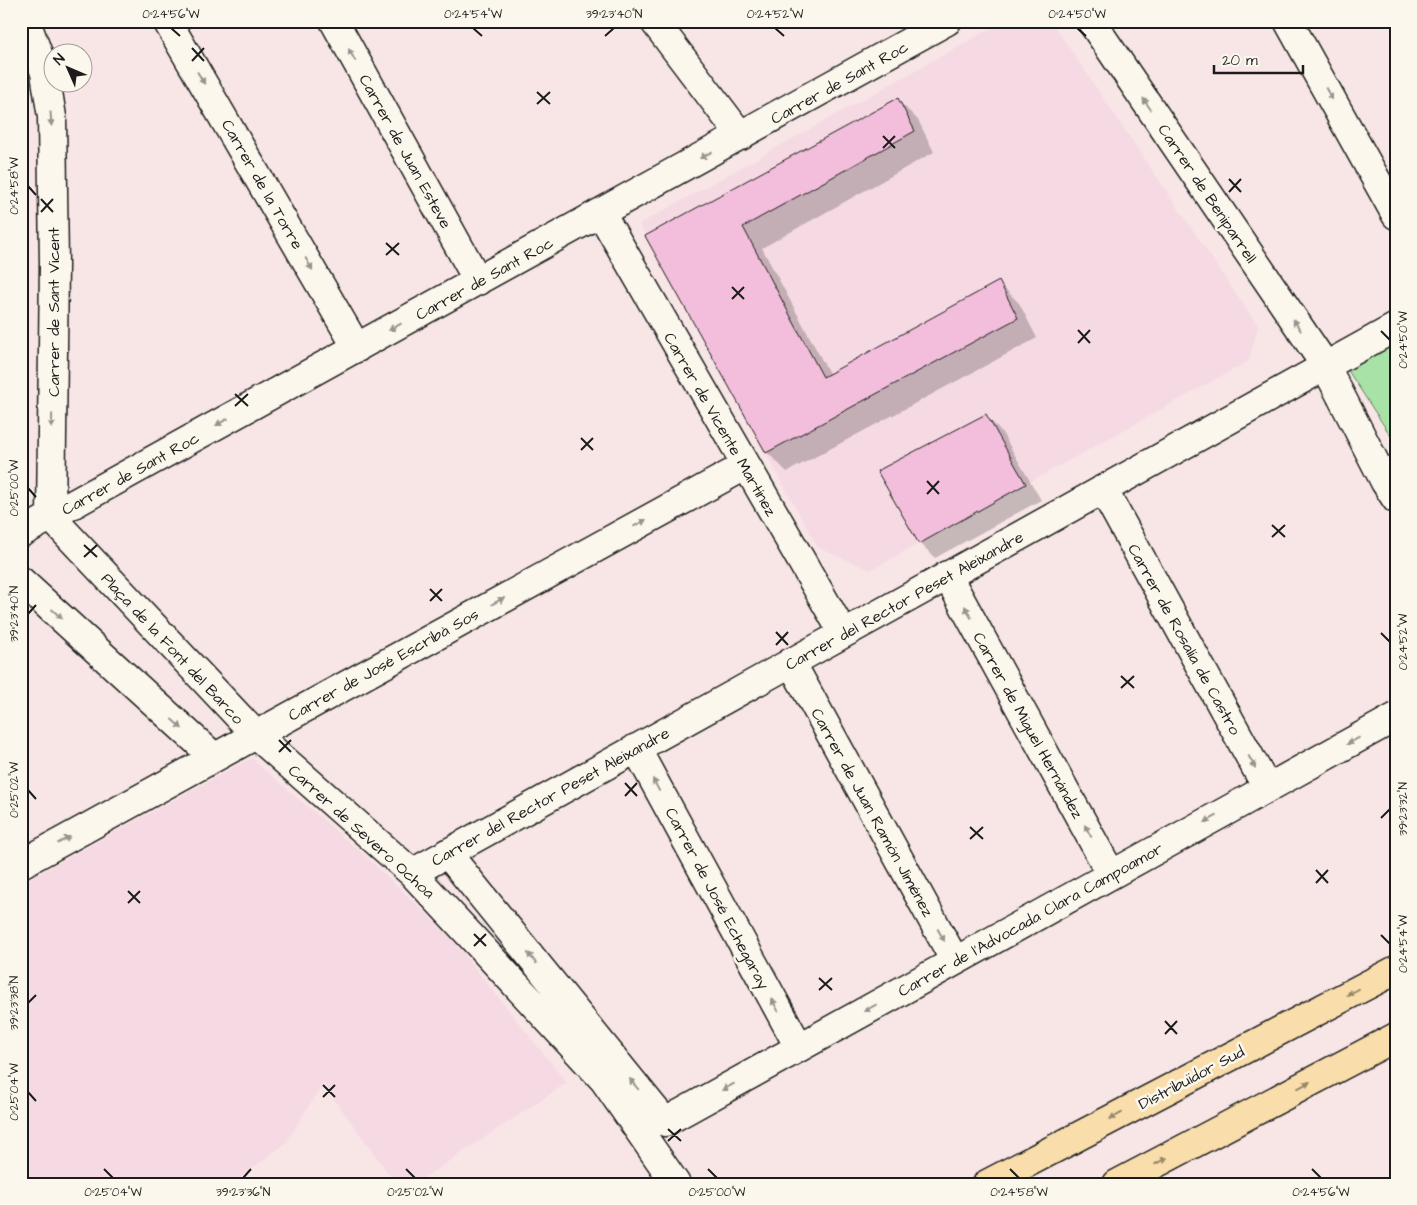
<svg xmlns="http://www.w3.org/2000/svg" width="1417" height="1205" font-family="'Architects Daughter',sans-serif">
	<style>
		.built { fill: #f6dae3 }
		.green { fill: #a9e2a6; stroke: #627f61 }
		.shadow { fill: #0003 }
		.building { fill: #f2bedb; stroke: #1c1c1c }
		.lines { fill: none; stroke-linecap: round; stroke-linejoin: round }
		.minor-casing { stroke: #1c1c1c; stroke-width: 31 }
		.trunk-casing { stroke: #1c1c1c; stroke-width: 31 }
		.minor { stroke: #fbf7ec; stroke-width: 28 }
		.trunk { stroke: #f9deab; stroke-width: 28 }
		.oneway { fill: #97948e }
		.oneway2 { fill: #96876b }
		.ticks { fill: none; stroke: #1c1c1c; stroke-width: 2 }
		.labels { text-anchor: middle; stroke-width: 5; stroke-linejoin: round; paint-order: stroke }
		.street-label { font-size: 16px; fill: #1c1c1c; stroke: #fbf7ec }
		.neatline { fill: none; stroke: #1c1c1c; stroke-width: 2 }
		.ticks-label { font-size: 12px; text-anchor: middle; fill: #1c1c1c }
	</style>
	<rect width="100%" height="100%" fill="#f8e6e7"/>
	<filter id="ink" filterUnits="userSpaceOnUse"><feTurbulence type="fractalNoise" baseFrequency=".02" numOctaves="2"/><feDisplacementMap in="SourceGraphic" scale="10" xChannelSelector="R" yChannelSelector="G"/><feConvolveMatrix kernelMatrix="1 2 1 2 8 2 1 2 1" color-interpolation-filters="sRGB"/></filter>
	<g filter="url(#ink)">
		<!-- built -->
		<path class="built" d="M1004,21H1051L1258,326L1249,361L871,570L818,548L639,224Z
			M251,758L362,853L448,934L567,1083L415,1184H396L323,1084L285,1144L232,1184H21V883Z"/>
		<!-- green -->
		<path class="green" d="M1396,344V444L1347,369Z"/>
		<!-- shadow -->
		<path class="shadow" d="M898,100L918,120L934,152L762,248L830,375L999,283L1019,303L1037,338L787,472L767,452L647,236Z
			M985,415L1001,431L1041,500L935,558L920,543Z"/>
		<!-- building -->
		<path class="building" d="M898,98L915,131L743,227L823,377L999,281L1018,318L766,453L645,236Z
			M986,414L1026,484L919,544L877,471Z"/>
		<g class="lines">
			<!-- minor casing -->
			<g class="minor-casing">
				<path id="minor" d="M26,21L45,73L52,117L54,264L51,517
					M167,21L357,348
					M334,21L478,281
					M654,21L741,136
					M1091,21L1325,365L1385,482L1396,499
					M1288,21L1396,215
					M601,213L843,633
					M1103,489L1267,788
					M51,517L255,734L412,873L455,919L604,1080L676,1184
					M21,533L947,21
					M947,575L1111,874
					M21,581L214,757
					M791,662L955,961
					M636,748L799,1047
					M447,853L665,1122L1396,717
					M21,864L745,466
					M412,873L1396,327"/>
			</g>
			<!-- trunk casing -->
			<g class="trunk-casing">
				<path id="trunk" d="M987,1184L1396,970
					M1117,1184L1396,1037"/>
			</g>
			<!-- minor -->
			<use href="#minor" class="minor"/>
			<!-- trunk -->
			<use href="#trunk" class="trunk"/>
		</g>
		<!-- one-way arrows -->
		<defs><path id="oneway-solid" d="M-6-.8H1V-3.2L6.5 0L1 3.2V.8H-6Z" transform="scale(1.25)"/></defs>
		<g class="oneway">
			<use href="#oneway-solid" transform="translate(352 55) rotate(-119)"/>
			<use href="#oneway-solid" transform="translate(201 78) rotate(59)"/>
			<use href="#oneway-solid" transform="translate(1329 94) rotate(61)"/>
			<use href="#oneway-solid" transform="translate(1147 104) rotate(-124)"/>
			<use href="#oneway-solid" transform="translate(51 119) rotate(86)"/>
			<use href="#oneway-solid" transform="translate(706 155) rotate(151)"/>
			<use href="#oneway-solid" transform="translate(309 264) rotate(60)"/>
			<use href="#oneway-solid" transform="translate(1297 325) rotate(-124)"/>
			<use href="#oneway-solid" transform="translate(395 327) rotate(151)"/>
			<use href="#oneway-solid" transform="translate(52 421) rotate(91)"/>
			<use href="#oneway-solid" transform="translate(222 422) rotate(151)"/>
			<use href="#oneway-solid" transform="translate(640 523) rotate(-29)"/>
			<use href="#oneway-solid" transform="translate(498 601) rotate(-29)"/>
			<use href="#oneway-solid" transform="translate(968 612) rotate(-119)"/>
			<use href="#oneway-solid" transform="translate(57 614) rotate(42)"/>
			<use href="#oneway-solid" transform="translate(177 724) rotate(42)"/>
			<use href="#oneway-solid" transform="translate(1353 741) rotate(151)"/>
			<use href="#oneway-solid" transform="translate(1252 762) rotate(61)"/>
			<use href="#oneway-solid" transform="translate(656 785) rotate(-118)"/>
			<use href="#oneway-solid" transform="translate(1211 819) rotate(151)"/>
			<use href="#oneway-solid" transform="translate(1088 831) rotate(-119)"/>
			<use href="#oneway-solid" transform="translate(64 840) rotate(-29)"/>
			<use href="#oneway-solid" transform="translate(941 935) rotate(61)"/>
			<use href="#oneway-solid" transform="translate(532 958) rotate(-129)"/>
			<use href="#oneway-solid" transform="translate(775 1005) rotate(-118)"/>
			<use href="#oneway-solid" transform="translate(870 1008) rotate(151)"/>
			<use href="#oneway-solid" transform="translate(634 1084) rotate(-129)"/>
			<use href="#oneway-solid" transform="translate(728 1087) rotate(151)"/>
		</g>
		<g class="oneway2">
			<use href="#oneway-solid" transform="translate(1353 992) rotate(152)"/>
			<use href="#oneway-solid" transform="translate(1304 1085) rotate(-28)"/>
			<use href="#oneway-solid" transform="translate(1116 1116) rotate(152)"/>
			<use href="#oneway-solid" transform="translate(1161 1161) rotate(-28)"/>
		</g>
	</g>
	<!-- ticks -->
	<path class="ticks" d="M171,28L180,36M473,28L482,36M775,28L784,36M1077,28L1086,36M605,36L614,28M192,48L204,61M192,61L204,48M537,92L550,104M537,104L550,92M883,136L895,148M883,148L895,136M1229,179L1241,192M28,186L36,195M1229,192L1241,179M41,199L53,212M41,212L53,199M386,243L399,255M386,255L399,243M732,287L744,299M732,299L744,287M1078,330L1090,343M1381,331L1390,340M1078,343L1090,330M235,394L248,406M235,406L248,394M581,438L593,450M581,450L593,438M927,481L939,494M28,488L36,497M927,494L939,481M1272,525L1285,537M1272,537L1285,525M84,545L97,557M84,557L97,545M430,589L442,601M430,601L442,589M28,614L36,605M776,632L788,645M1381,633L1390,642M776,645L788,632M1121,676L1134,688M1121,688L1134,676M279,740L291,752M279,752L291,740M625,783L637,796M28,790L36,799M625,796L637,783M1381,818L1390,809M970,827L983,839M970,839L983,827M1316,870L1328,883M1316,883L1328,870M128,891L140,903M128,903L140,891M474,934L486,946M1381,935L1390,944M474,946L486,934M819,978L832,990M819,990L832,978M28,1003L36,995M1165,1021L1177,1034M1165,1034L1177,1021M323,1085L335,1097M28,1092L36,1101M323,1097L335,1085M668,1129L681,1141M668,1141L681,1129M104,1169L113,1178M406,1169L415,1178M708,1169L717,1178M1010,1169L1019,1178M1312,1169L1321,1178M243,1178L251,1169"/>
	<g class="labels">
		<!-- street labels -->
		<g class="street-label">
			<text transform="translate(839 82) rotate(-29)" y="6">Carrer de Sant Roc</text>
			<text transform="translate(406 151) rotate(61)" y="6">Carrer de Juan Esteve</text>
			<text transform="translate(263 184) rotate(60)" y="6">Carrer de la Torre</text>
			<text transform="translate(1208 193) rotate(56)" y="6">Carrer de Beniparrell</text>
			<text transform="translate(484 278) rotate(-29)" y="6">Carrer de Sant Roc</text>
			<text transform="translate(53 312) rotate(-90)" y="6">Carrer de Sant Vicent</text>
			<text transform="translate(721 424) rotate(60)" y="6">Carrer de Vicente Martínez</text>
			<text transform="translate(130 473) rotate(-29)" y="6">Carrer de Sant Roc</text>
			<text transform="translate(904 600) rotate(-29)" y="6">Carrer del Rector Peset Aleixandre</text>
			<text transform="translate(1185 639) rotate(61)" y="6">Carrer de Rosalía de Castro</text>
			<text transform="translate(173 648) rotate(47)" y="6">Plaça de la Font del Barco</text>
			<text transform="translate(383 664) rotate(-29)" y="6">Carrer de José Escribà Sos</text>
			<text transform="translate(1029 725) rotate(61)" y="6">Carrer de Miguel Hernández</text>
			<text transform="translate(550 796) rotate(-29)" y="6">Carrer del Rector Peset Aleixandre</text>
			<text transform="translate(873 812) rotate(61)" y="6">Carrer de Juan Ramón Jiménez</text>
			<text transform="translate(362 831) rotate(42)" y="6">Carrer de Severo Ochoa</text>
			<text transform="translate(718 898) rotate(62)" y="6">Carrer de José Echegaray</text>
			<text transform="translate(1030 919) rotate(-29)" y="6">Carrer de l'Advocada Clara Campoamor</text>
			<text transform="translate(1191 1077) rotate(-28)" y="6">Distribuïdor Sud</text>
		</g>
	</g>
	<!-- margin -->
	<rect width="1417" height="1205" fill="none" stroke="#fbf7ec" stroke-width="55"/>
	<!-- north arrow -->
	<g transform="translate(68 68) rotate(315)"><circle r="24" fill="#fbf7ec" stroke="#a29f99"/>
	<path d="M0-4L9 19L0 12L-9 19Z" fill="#1c1c1c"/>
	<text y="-8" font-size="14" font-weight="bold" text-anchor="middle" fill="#1c1c1c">N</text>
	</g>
	<!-- scale -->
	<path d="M1214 65v8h89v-8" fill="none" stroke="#1c1c1c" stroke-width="2.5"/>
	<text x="1222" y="65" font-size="15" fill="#1c1c1c" stroke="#fbf7ec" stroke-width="4" paint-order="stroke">20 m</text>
	<rect x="28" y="28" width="1362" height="1150" class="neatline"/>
	<g class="ticks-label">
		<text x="171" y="18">0°24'56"W</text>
		<text x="473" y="18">0°24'54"W</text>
		<text x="614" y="18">39°23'40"N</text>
		<text x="775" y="18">0°24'52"W</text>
		<text x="1077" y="18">0°24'50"W</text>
		<text transform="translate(14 186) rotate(-90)" y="4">0°24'58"W</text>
		<text transform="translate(1403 340) rotate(-90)" y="4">0°24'50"W</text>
		<text transform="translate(14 488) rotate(-90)" y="4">0°25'00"W</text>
		<text transform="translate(14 614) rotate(-90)" y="4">39°23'40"N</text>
		<text transform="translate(1403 642) rotate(-90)" y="4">0°24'52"W</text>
		<text transform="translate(14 790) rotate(-90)" y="4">0°25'02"W</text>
		<text transform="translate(1403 809) rotate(-90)" y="4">39°23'32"N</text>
		<text transform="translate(1403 944) rotate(-90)" y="4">0°24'54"W</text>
		<text transform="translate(14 1003) rotate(-90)" y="4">39°23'38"N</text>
		<text transform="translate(14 1092) rotate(-90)" y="4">0°25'04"W</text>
		<text x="113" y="1196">0°25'04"W</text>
		<text x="243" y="1196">39°23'36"N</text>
		<text x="415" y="1196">0°25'02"W</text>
		<text x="717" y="1196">0°25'00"W</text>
		<text x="1019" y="1196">0°24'58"W</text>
		<text x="1321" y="1196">0°24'56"W</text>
	</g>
</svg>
